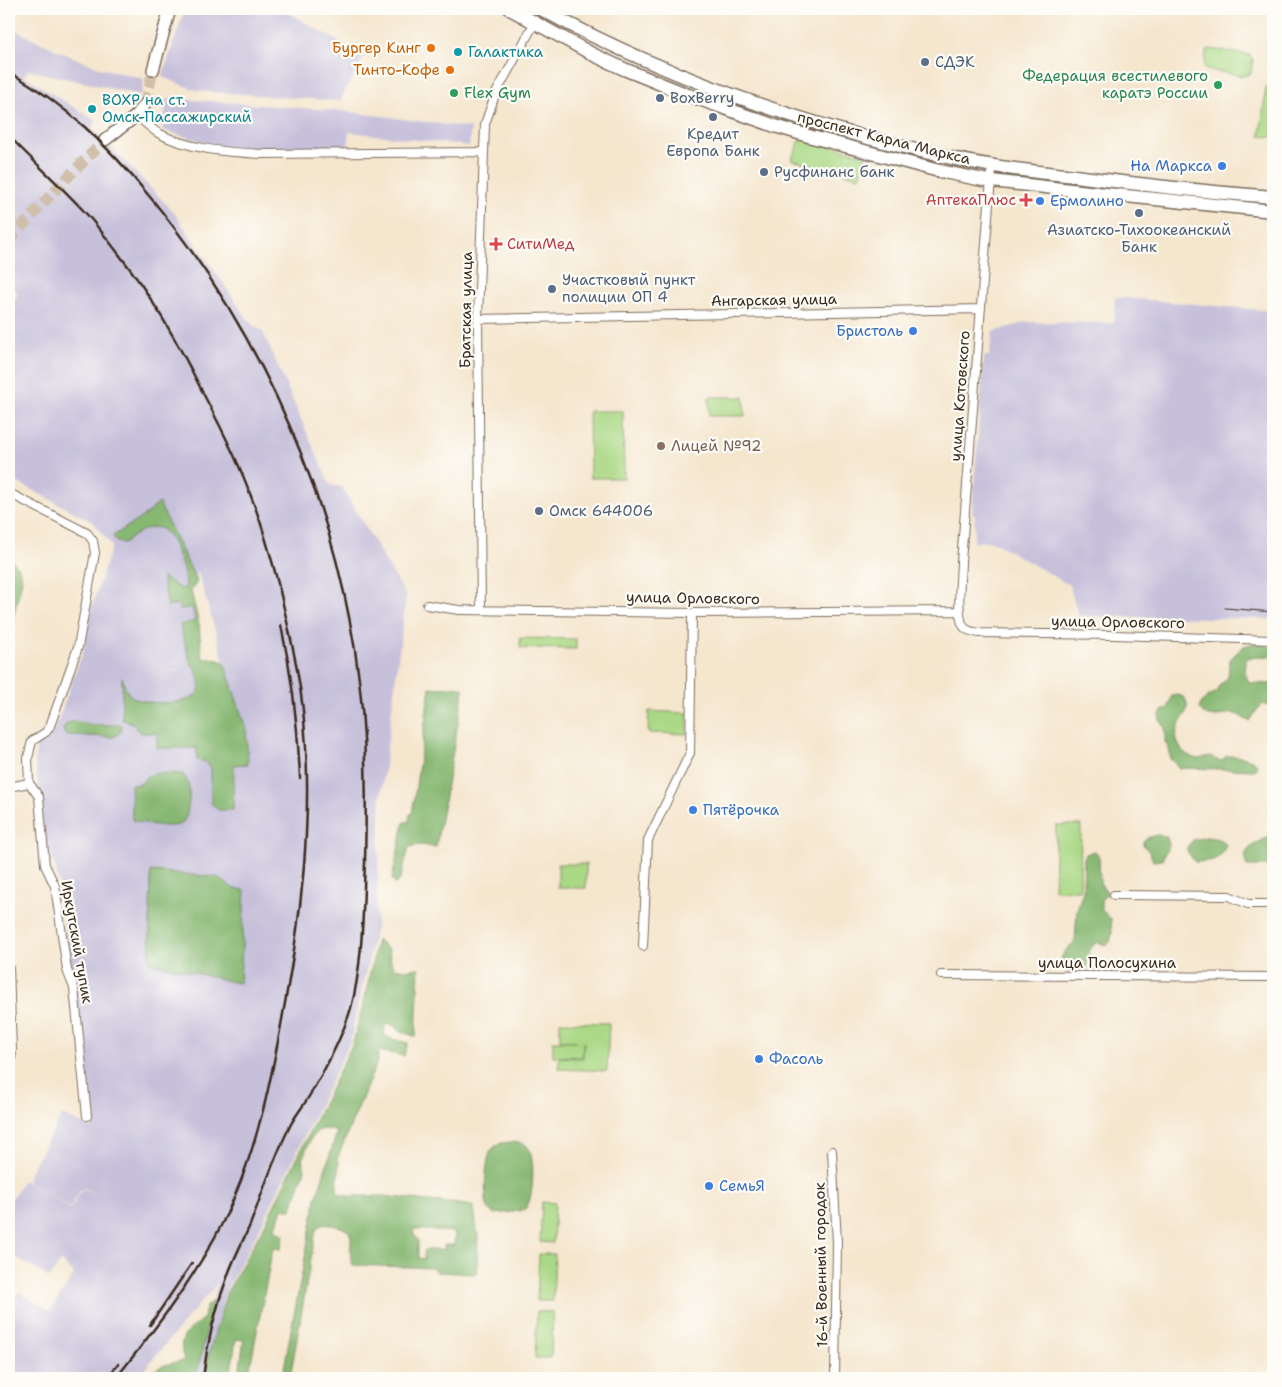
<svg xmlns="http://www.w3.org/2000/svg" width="1282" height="1387" font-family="'Shantell Sans',sans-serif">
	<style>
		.industrial { fill: #c6c0da; fill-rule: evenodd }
		.green { fill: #aad885; stroke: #728152 }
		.forest { fill: #87b872; stroke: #617148; fill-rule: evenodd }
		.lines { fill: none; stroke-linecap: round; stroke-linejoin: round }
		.secondary-tunnel { stroke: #d0c0ab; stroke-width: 11; stroke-dasharray: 11 5.5; stroke-linecap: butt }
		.street-casing { stroke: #7c6c5c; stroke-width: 10 }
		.secondary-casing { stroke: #7c6c5c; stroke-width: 14 }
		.primary-casing { stroke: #7c6c5c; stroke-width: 15 }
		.street { stroke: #fff; stroke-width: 8 }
		.secondary { stroke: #fff; stroke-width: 11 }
		.primary { stroke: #fff; stroke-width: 12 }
		.tram { stroke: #3b2a1e; stroke-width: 1 }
		.rail { stroke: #3b2a1e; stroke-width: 2.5 }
		.food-dot { fill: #e8710a; stroke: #fdfcf7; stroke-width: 2 }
		.culture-dot { fill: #0f9aa8; stroke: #fdfcf7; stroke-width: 2 }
		.service-dot { fill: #5c6f8a; stroke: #fdfcf7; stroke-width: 2 }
		.leisure-dot { fill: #2e9e5b; stroke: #fdfcf7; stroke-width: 2 }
		.shop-dot { fill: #3f7fe0; stroke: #fdfcf7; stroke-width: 2 }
		.health-dot { fill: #e0444e; stroke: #fdfcf7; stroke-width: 2 }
		.education-dot { fill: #8d6e63; stroke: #fdfcf7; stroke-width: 2 }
		.labels { text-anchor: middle; stroke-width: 4.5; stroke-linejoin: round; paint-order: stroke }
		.food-label { font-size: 15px; fill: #c56008; stroke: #fdfcf7; text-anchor: end }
		.culture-label { font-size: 15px; fill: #0d838f; stroke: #fdfcf7; text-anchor: start }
		.service-label { font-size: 15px; fill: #4e5e75; stroke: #fdfcf7; text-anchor: start }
		.leisure-label { font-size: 15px; fill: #27864d; stroke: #fdfcf7; text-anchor: end }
		.street-label { font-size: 15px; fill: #3b2a1e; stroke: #fdfcf7 }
		.shop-label { font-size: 15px; fill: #366cbe; stroke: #fdfcf7; text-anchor: start }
		.health-label { font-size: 15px; fill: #be3a42; stroke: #fdfcf7; text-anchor: end }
		.education-label { font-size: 15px; fill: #785e54; stroke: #fdfcf7; text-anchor: start }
	</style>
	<rect width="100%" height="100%" fill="#fdfcf7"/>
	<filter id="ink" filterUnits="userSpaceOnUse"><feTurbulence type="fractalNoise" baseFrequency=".02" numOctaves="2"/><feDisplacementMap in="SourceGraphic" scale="10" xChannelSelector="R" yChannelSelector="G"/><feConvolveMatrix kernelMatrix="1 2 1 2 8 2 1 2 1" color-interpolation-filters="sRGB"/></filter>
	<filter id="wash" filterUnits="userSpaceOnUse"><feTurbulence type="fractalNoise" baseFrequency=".0096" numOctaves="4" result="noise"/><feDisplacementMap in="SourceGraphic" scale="20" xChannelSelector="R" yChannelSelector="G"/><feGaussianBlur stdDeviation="1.12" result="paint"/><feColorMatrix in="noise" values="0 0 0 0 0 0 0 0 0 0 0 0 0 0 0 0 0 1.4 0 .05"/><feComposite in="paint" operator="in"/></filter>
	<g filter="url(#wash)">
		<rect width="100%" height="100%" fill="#f5e6ce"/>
		<!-- industrial -->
		<path class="industrial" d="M185,9H282L364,56L340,101L198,91L162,77Z
			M9,27L56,50L100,68L144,79L141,95L28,70L24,76L96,121L92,129L111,147L173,211L252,325L262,330L330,485L342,487L406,596L381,796L376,927L350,1042L259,1230L226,1290L207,1361L205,1378H197L201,1340L218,1282L137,1378H9V1308L19,1292L50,1311L74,1275L72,1273L78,1263L72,1272L61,1261L50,1278L9,1253V1204L23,1180L70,1209L81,1191L85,1189L99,1197L85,1188L80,1190L70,1208L27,1182L29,1174L62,1115L92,1128L91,1087L86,1084L59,885L54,863L46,853L35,760L37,742L45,743L55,729L84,649L91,609L112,546L93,522L9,478V307L18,294L9,285ZM197,569L224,661L223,662L212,658H202L199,624L191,591L197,582Z
			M167,98L343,111L471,128L469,146L349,132L348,149L256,150L222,147L162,130Z
			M1115,297L1273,311V619L1079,616L1069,585L992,541L974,542L975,515L972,514L984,357L989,356L993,332L1026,322L1114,323Z"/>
		<!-- green -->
		<path class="green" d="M1210,49L1250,55L1253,59L1251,73L1244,76L1207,70L1204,66L1206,52Z
			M1266,87L1273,88V137L1260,136Z
			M801,138L866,155L859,177L791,160Z
			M709,397H744L745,416H709Z
			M589,411H623L624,478H590Z
			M520,638L576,639V649L520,648Z
			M649,711L688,713L687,734L648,733Z
			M1056,825H1081L1080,890H1054Z
			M558,864H586V888H558Z
			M560,1022L609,1023L607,1071L559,1069V1057L583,1058L584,1042H583L582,1057L553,1056V1041H576L560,1040Z
			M542,1202L555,1203L553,1243L540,1242Z
			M539,1254H555L553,1301H537Z
			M537,1311L553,1312L551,1358H535Z"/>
		<!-- forest -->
		<path class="forest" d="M159,503L197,582L191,591L199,624L202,658H212L224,662L246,728L248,764L234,765L233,810H218L211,803V768L206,762L197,760V748H157V733H141L131,722L122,720V677C124,683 126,691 130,695C140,706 193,706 199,691C202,684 196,672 194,665H191L180,625L195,621L192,607L180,610L178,604L168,607L162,577C170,580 174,586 182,589L186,587C186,574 173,531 159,528C146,525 134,536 124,543L117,542L113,536L147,514Z
			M9,558L18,566L22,580L9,636V591L13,574L9,573Z
			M1255,643L1273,648V656L1247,658C1245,668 1244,675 1250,683L1273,684V708L1263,704L1257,710L1250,721C1244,720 1242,716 1236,714C1222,711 1210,725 1199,708C1203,698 1209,696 1217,692L1219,686L1228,677L1230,659L1244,646Z
			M456,686L464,689L436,847L420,845L409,847L400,880L396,884L392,879L404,822H409L410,814H412L430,687L440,688Z
			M1179,695L1185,698C1192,712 1180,718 1177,731C1174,743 1184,756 1195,758C1200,760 1206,757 1211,756L1216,760L1222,761L1226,756C1238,756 1248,756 1257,764L1255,770L1180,768L1170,759V752L1165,741V728L1161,723L1159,716L1162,711L1168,708L1172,696Z
			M74,721L94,725H122L121,732L114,737L65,735L63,729L67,723Z
			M155,773L183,774C189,782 190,791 189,800C188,807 188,817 182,823C174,830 142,823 132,820L131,785L141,784L146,777Z
			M1156,835L1166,836L1169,844L1162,860L1153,861L1150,853L1143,845V841L1147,838Z
			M1273,835V866H1247C1238,848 1260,842 1273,835Z
			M1206,837C1214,838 1221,838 1226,845C1220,862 1211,861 1195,862L1187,851V847L1193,840Z
			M1094,851L1099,855L1100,883L1108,893L1101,900V909L1111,919L1112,933L1110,942L1106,945L1097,942C1080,957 1093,961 1084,972L1069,973L1061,968C1058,957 1066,949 1075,942L1077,910L1083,891L1084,858L1086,854Z
			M151,871L217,877L234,889L245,890L240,983L233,982L149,962Z
			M377,940L389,950L391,962L394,968L405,970L419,968L416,1037L398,1030L394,1026L388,1023L385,1027L384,1035L392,1039L408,1043L404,1056L379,1051L377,1062L337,1159L339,1162L337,1190L340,1194L348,1196H383L468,1205L474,1207L478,1238L477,1272L475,1274L437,1272L432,1268L353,1265C344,1243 364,1230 331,1225C324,1224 320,1224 316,1230L290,1378H282L316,1199L337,1132C312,1122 311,1141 302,1159L305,1170L291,1210L282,1208L275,1231L284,1234L281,1249L273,1248L248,1378H238L244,1340L236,1339L230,1378H206L208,1357L227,1292L264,1226L353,1043L366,993ZM413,1229L455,1232L454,1245H444V1250H424V1259L418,1258V1240L414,1235Z
			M512,1142C517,1143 523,1142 527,1146C536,1155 534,1201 525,1209C520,1212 502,1213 495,1214C491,1212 488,1210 487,1205C484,1194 485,1161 491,1151C496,1143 504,1142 512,1142Z
			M213,1301L196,1378H148C156,1365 168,1364 182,1361L184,1359C176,1338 188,1330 204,1318L206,1306Z"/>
	</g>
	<g filter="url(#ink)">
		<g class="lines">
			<!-- secondary-tunnel -->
			<path class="secondary-tunnel" d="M146,103L153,70
				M9,240L67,178L105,140"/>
			<!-- street casing -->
			<g class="street-casing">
				<path id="street" d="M136,116C144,121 150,128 158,133C190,150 227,152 262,154L484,152
					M992,166L961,562C961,575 955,619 965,628C969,632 975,632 980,633L1114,635L1273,640
					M478,319L981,309
					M9,493L87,533L93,541L95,553L78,647L50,726L46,732L32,741L28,758L29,783L39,797L45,865L55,886L67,970L74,988L87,1116
					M427,605L459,610L692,613L960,611
					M481,610L478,319L485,124L495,95L535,22
					M9,787L29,783
					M1114,895L1229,896L1248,904H1273
					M643,946L648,840L690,753L692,613
					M9,968L12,1051L9,1083
					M941,975L1273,977
					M832,1151L837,1242L835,1378"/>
			</g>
			<!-- secondary casing -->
			<g class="secondary-casing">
				<path id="secondary" d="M153,70L170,9
					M105,140L136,116L146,103"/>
			</g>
			<!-- primary casing -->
			<g class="primary-casing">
				<path id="primary" d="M510,9L594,55L624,69L688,95L775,126L812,137L939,171L983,180L1106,194L1273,211
					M541,9C645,66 755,107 868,138C908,148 948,159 988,165C1017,170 1046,173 1075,176C1141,185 1207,192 1273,197"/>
			</g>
			<!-- street -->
			<use href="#street" class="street"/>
			<!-- secondary -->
			<use href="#secondary" class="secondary"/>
			<!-- primary -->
			<use href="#primary" class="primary"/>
			<!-- tram -->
			<path class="tram" d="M1225,608L1273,612"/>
			<!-- rail -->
			<path class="rail" d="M9,72C66,104 109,147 150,197C250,318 321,468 350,622C366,702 367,782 365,862C363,908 363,963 351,1008C342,1038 327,1066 311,1093C305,1104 297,1113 291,1124C274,1157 263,1191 250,1225C243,1241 235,1256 229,1272C216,1306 207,1343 203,1378
				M9,136C33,161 59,184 82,209C96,224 109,241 121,257C154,299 183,352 206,399C223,431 240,465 252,499C264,529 272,560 280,591C290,634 300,676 304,720C312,807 304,895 289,980C274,1068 258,1159 215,1237C187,1288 152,1333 116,1378
				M281,625C292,675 298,726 300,778
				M150,1325L192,1263
				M107,1378L118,1364"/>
		</g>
	</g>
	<!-- markers -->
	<g class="food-dot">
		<circle cx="431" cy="48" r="5"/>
		<circle cx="450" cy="70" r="5"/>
	</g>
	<g class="culture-dot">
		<circle cx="458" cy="52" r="5"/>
		<circle cx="92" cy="109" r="5"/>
	</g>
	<g class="service-dot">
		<circle cx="925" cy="62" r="5"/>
		<circle cx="660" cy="98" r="5"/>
		<circle cx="713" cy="117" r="5"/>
		<circle cx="764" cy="172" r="5"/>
		<circle cx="1139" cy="213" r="5"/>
		<circle cx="552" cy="289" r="5"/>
		<circle cx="539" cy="511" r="5"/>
	</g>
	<g class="leisure-dot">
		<circle cx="1218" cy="85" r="5"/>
		<circle cx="454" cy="93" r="5"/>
	</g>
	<g class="shop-dot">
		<circle cx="1222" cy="166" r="5"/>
		<circle cx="1040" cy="201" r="5"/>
		<circle cx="913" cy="331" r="5"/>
		<circle cx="693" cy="810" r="5"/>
		<circle cx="759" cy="1059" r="5"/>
		<circle cx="709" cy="1186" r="5"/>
	</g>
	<g class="health-dot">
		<path d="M1023.5 192.5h5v5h5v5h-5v5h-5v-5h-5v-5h5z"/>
		<path d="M493.5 236.5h5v5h5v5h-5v5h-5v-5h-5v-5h5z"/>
	</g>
	<circle class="education-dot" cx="661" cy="446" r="5"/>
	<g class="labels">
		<!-- food labels -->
		<g class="food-label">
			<text x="421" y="53">Бургер Кинг</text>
			<text x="440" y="75">Тинто-Кофе</text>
		</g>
		<!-- culture labels -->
		<g class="culture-label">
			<text x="468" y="57">Галактика</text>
			<text x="102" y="105">ВОХР на ст.<tspan x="102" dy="17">Омск-Пассажирский</tspan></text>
		</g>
		<!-- service labels -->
		<g class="service-label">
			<text x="935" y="67">СДЭК</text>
			<text x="670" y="103">BoxBerry</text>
			<text x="713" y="139" text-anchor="middle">Кредит<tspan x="713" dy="17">Европа Банк</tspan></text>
			<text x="774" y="177">Русфинанс банк</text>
			<text x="1139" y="235" text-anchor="middle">Азиатско-Тихоокеанский<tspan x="1139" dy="17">Банк</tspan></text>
			<text x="562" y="285">Участковый пункт<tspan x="562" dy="17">полиции ОП 4</tspan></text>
			<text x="549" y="516">Омск 644006</text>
		</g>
		<!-- leisure labels -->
		<g class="leisure-label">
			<text x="1208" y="81">Федерация всестилевого<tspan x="1208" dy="17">каратэ России</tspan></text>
			<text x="464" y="98" text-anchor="start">Flex Gym</text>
		</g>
		<!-- street labels -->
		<g class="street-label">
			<text transform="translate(884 138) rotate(14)" y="5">проспект Карла Маркса</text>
			<text transform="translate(774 300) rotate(-1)" y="5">Ангарская улица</text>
			<text transform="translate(466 310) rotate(-89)" y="5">Братская улица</text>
			<text transform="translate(960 396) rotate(-86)" y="5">улица Котовского</text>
			<text transform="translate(693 598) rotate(1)" y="5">улица Орловского</text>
			<text transform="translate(1118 622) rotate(1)" y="5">улица Орловского</text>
			<text transform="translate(77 942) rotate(80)" y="5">Иркутский тупик</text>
			<text x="1107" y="968">улица Полосухина</text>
			<text transform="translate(821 1265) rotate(-91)" y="5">16-й Военный городок</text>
		</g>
		<!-- shop labels -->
		<g class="shop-label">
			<text x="1212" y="171" text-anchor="end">На Маркса</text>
			<text x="1050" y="206">Ермолино</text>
			<text x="903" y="336" text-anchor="end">Бристоль</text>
			<text x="703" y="815">Пятёрочка</text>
			<text x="769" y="1064">Фасоль</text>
			<text x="719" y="1191">СемьЯ</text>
		</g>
		<!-- health labels -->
		<g class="health-label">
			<text x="1016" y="205">АптекаПлюс</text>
			<text x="507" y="249" text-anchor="start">СитиМед</text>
		</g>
		<!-- education labels -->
		<g class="education-label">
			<text x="671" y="451">Лицей №92</text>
		</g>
	</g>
	<!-- margin -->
	<rect width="1282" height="1387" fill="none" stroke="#fdfcf7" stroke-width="30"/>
</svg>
